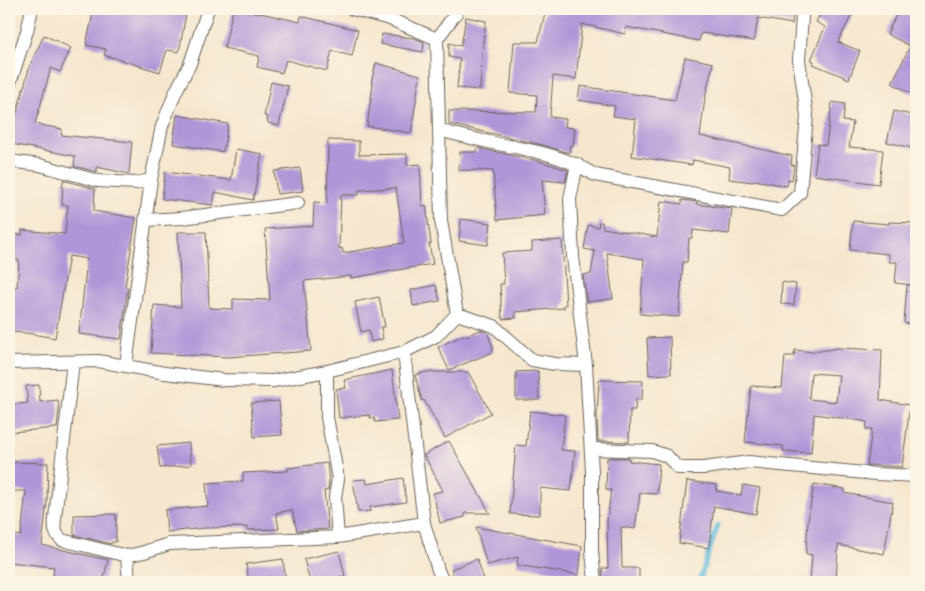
<svg xmlns="http://www.w3.org/2000/svg" width="925" height="591" font-family="'Balsamiq Sans',sans-serif">
	<style>
		.lines { fill: none; stroke-linecap: round; stroke-linejoin: round }
		.stream { stroke: #5ebbdc; stroke-width: 5 }
		.building { fill: #b096d8; fill-rule: evenodd }
		.minor-casing { stroke: #68635a; stroke-width: 14 }
		.minor { stroke: #fff; stroke-width: 12 }
	</style>
	<rect width="100%" height="100%" fill="#fcf5e5"/>
	<filter id="ink" filterUnits="userSpaceOnUse"><feTurbulence type="fractalNoise" baseFrequency=".02" numOctaves="2"/><feDisplacementMap in="SourceGraphic" scale="10" xChannelSelector="R" yChannelSelector="G"/><feConvolveMatrix kernelMatrix="1 2 1 2 8 2 1 2 1" color-interpolation-filters="sRGB"/></filter>
	<filter id="wash" filterUnits="userSpaceOnUse"><feTurbulence type="fractalNoise" baseFrequency=".0096" numOctaves="4" result="noise"/><feDisplacementMap in="SourceGraphic" scale="20" xChannelSelector="R" yChannelSelector="G"/><feGaussianBlur stdDeviation="1.12" result="paint"/><feColorMatrix in="noise" values="0 0 0 0 0 0 0 0 0 0 0 0 0 0 0 0 0 1.4 0 .05"/><feComposite in="paint" operator="in"/></filter>
	<g filter="url(#wash)">
		<rect width="100%" height="100%" fill="#f6e6cd"/>
		<g class="lines">
			<!-- stream -->
			<path class="stream" d="M699,582L718,525"/>
		</g>
		<g id="blocks">
			<!-- building -->
			<path class="building" d="M94,9H187L179,52L167,50L160,72L104,55L106,49L86,45Z
				M233,9L265,14L300,22L301,16L358,30L352,56L332,51L327,71L286,60L282,73L257,67L259,56L224,48Z
				M546,9H794L792,24L758,18L754,41L701,33L699,41L626,27L625,34L582,24L576,79L553,76L550,117L566,119L565,127L575,128L573,146L570,145L569,153L543,145L449,124V111L536,112L537,95L510,93L514,42H538Z
				M823,9H855L838,42L860,51L849,79L813,64L814,61L811,60L825,27L816,22Z
				M899,9H916V85L912,94L892,83L910,46L887,34Z
				M466,17L486,21L483,42L480,90L457,88L460,59L449,57V43L461,46Z
				M382,34L414,38L424,42L423,52L380,44Z
				M44,35L71,48L60,72L51,68L35,124L62,129L61,135L132,142L129,174L97,167V172L74,166L75,156L11,144L16,116L30,65Z
				M685,57L713,63L705,98L700,136L792,156L791,165H794L792,180L788,179L787,186L754,180L753,182L729,179L730,167L693,160L692,165L632,156L636,119L613,116L615,106L578,100L580,86L675,100Z
				M376,63L420,75L411,133L367,126L373,84L371,83Z
				M271,82L288,86L279,126L268,123L267,116H264Z
				M832,102L845,104L843,121L853,122L849,147L883,150L879,184L814,175L818,144L826,145Z
				M894,111L916,116V149L887,142Z
				M177,115L228,124L223,152L173,144Z
				M328,140L359,141V155L407,154V165L420,164L422,206L426,205L431,244H429L433,264L351,278V276L304,281L311,351L228,357L151,353L154,305L181,307L178,232H206L209,308L233,309V299L270,300L265,229L313,226L314,202L327,203ZM396,188L404,243L343,253L342,248L339,249L341,195H359V190Z
				M478,148L539,161L568,170L565,182L542,180L545,215L497,220L493,171L459,170L460,152H477Z
				M236,149L262,154L253,200L215,192L213,205L162,199L165,172L231,180Z
				M300,168L303,191L277,194L274,171Z
				M63,180L95,189L94,211L136,218L125,287H128L121,339L79,334L87,259L69,256L55,338L26,333L9,332V286L17,287L19,260L9,259V234L22,235V230L65,234L68,205H62Z
				M682,200L697,202L696,204L732,209L729,234L693,230L692,238H689L687,262H683L679,317L640,314L644,259L607,253L613,299L587,302L583,275L591,274L595,251L584,249L588,225L598,227L599,222H602L603,228L657,237L661,201L682,204Z
				M461,219L491,223L488,245L459,241Z
				M853,221L889,224V222L916,223V259L914,285L895,283L897,262H889V254L850,250Z
				M562,240L566,305H564V308L515,312L516,318L502,319L500,284H504L502,253L532,251V242Z
				M782,282L796,284L794,305L781,304Z
				M436,285L440,301L413,306L411,290Z
				M907,285H916V325L904,323Z
				M379,297L385,327H381L383,339L371,342L369,330L361,332L355,302Z
				M480,330L487,332L493,347V352L449,370L438,347L463,335V337Z
				M670,337L671,374L649,375L647,338Z
				M838,348L882,350L880,400L910,405L902,467L867,465L872,429H866L867,422L863,421L814,414L811,453L783,451V446L745,442L751,386L782,388L785,356H794L795,350L814,352ZM811,373L839,375L836,402L809,399Z
				M392,370L398,420L375,422L374,418H370V415L339,418L336,389L346,388L344,380Z
				M538,371L539,400H516V372Z
				M426,372H468L491,413L445,438L424,400L422,401L415,375Z
				M599,380L643,381L642,399H636L635,410H630L629,442L598,441L597,415Z
				M39,385L40,402L58,400L59,410L57,428L11,432L9,405L28,403L26,386Z
				M279,401L282,435L254,437L251,403Z
				M530,411L565,415L561,450L575,451L571,491L540,488V515L510,514L516,445L526,446Z
				M449,441L490,513H465V517L440,523L433,493L443,491L424,455Z
				M189,443L191,465L160,468L157,446Z
				M607,458H629V461L659,464L657,494L640,493L635,529L621,527L622,568H639V582H603L602,568H608L607,521L611,490H606Z
				M9,462L48,463L47,501L42,545L108,560L103,582H52L54,567L9,562V534L21,536L26,491H9Z
				M327,463L329,482L328,490L324,491L328,529L297,531L292,510L276,513L279,529L247,530V527L205,528L167,532L165,510L208,506L206,483L243,481V473L288,471V468Z
				M403,478L406,502L370,507L371,511L358,512L353,480L366,479L367,484Z
				M687,481L717,485L716,491L741,495L743,485L760,488L756,514L714,506L709,548L679,543Z
				M814,484L845,489L844,493L893,502L884,554L838,545L836,582H810L812,555L806,554L808,520Z
				M116,514V542H112L111,544L74,535V515Z
				M476,527L582,546L579,575L517,565L518,557L487,565Z
				M339,551L345,576L310,582L304,559Z
				M283,559L286,582H249L246,564Z
				M477,559L485,582H456L451,569Z"/>
		</g>
	</g>
	<g filter="url(#ink)">
		<use href="#blocks" fill-opacity="0" stroke="#68635a" stroke-width="1"/>
		<g class="lines">
			<!-- minor casing -->
			<g class="minor-casing">
				<path id="minor" d="M352,9L390,19L437,39
					M9,86L27,31L32,9
					M439,130C454,134 469,138 484,141C526,150 558,152 595,175L782,210L800,193L807,116L799,60L802,16L804,9
					M9,161L40,165L98,181L136,183L151,180
					M577,164L570,199L573,257L586,365L592,472V552L595,582
					M145,220L182,218L298,203
					M457,314L441,221L437,39L459,9
					M457,314L494,326L532,360L555,364L586,365
					M404,352L424,523L438,570L443,582
					M73,362L55,518C54,528 54,533 62,540L127,556L144,552L169,544L338,537L424,523
					M9,363L98,361L165,373L224,380L273,381L327,371L404,352L436,336L457,314
					M126,365L151,180L162,126L176,91L190,64L208,9
					M327,371V417L338,479L335,497L338,537
					M591,449L652,451L667,456L678,468H704L749,462L876,474L916,476
					M127,556L129,582"/>
			</g>
			<!-- minor -->
			<use href="#minor" class="minor"/>
		</g>
	</g>
	<!-- margin -->
	<rect width="925" height="591" fill="none" stroke="#fcf5e5" stroke-width="30"/>
</svg>
